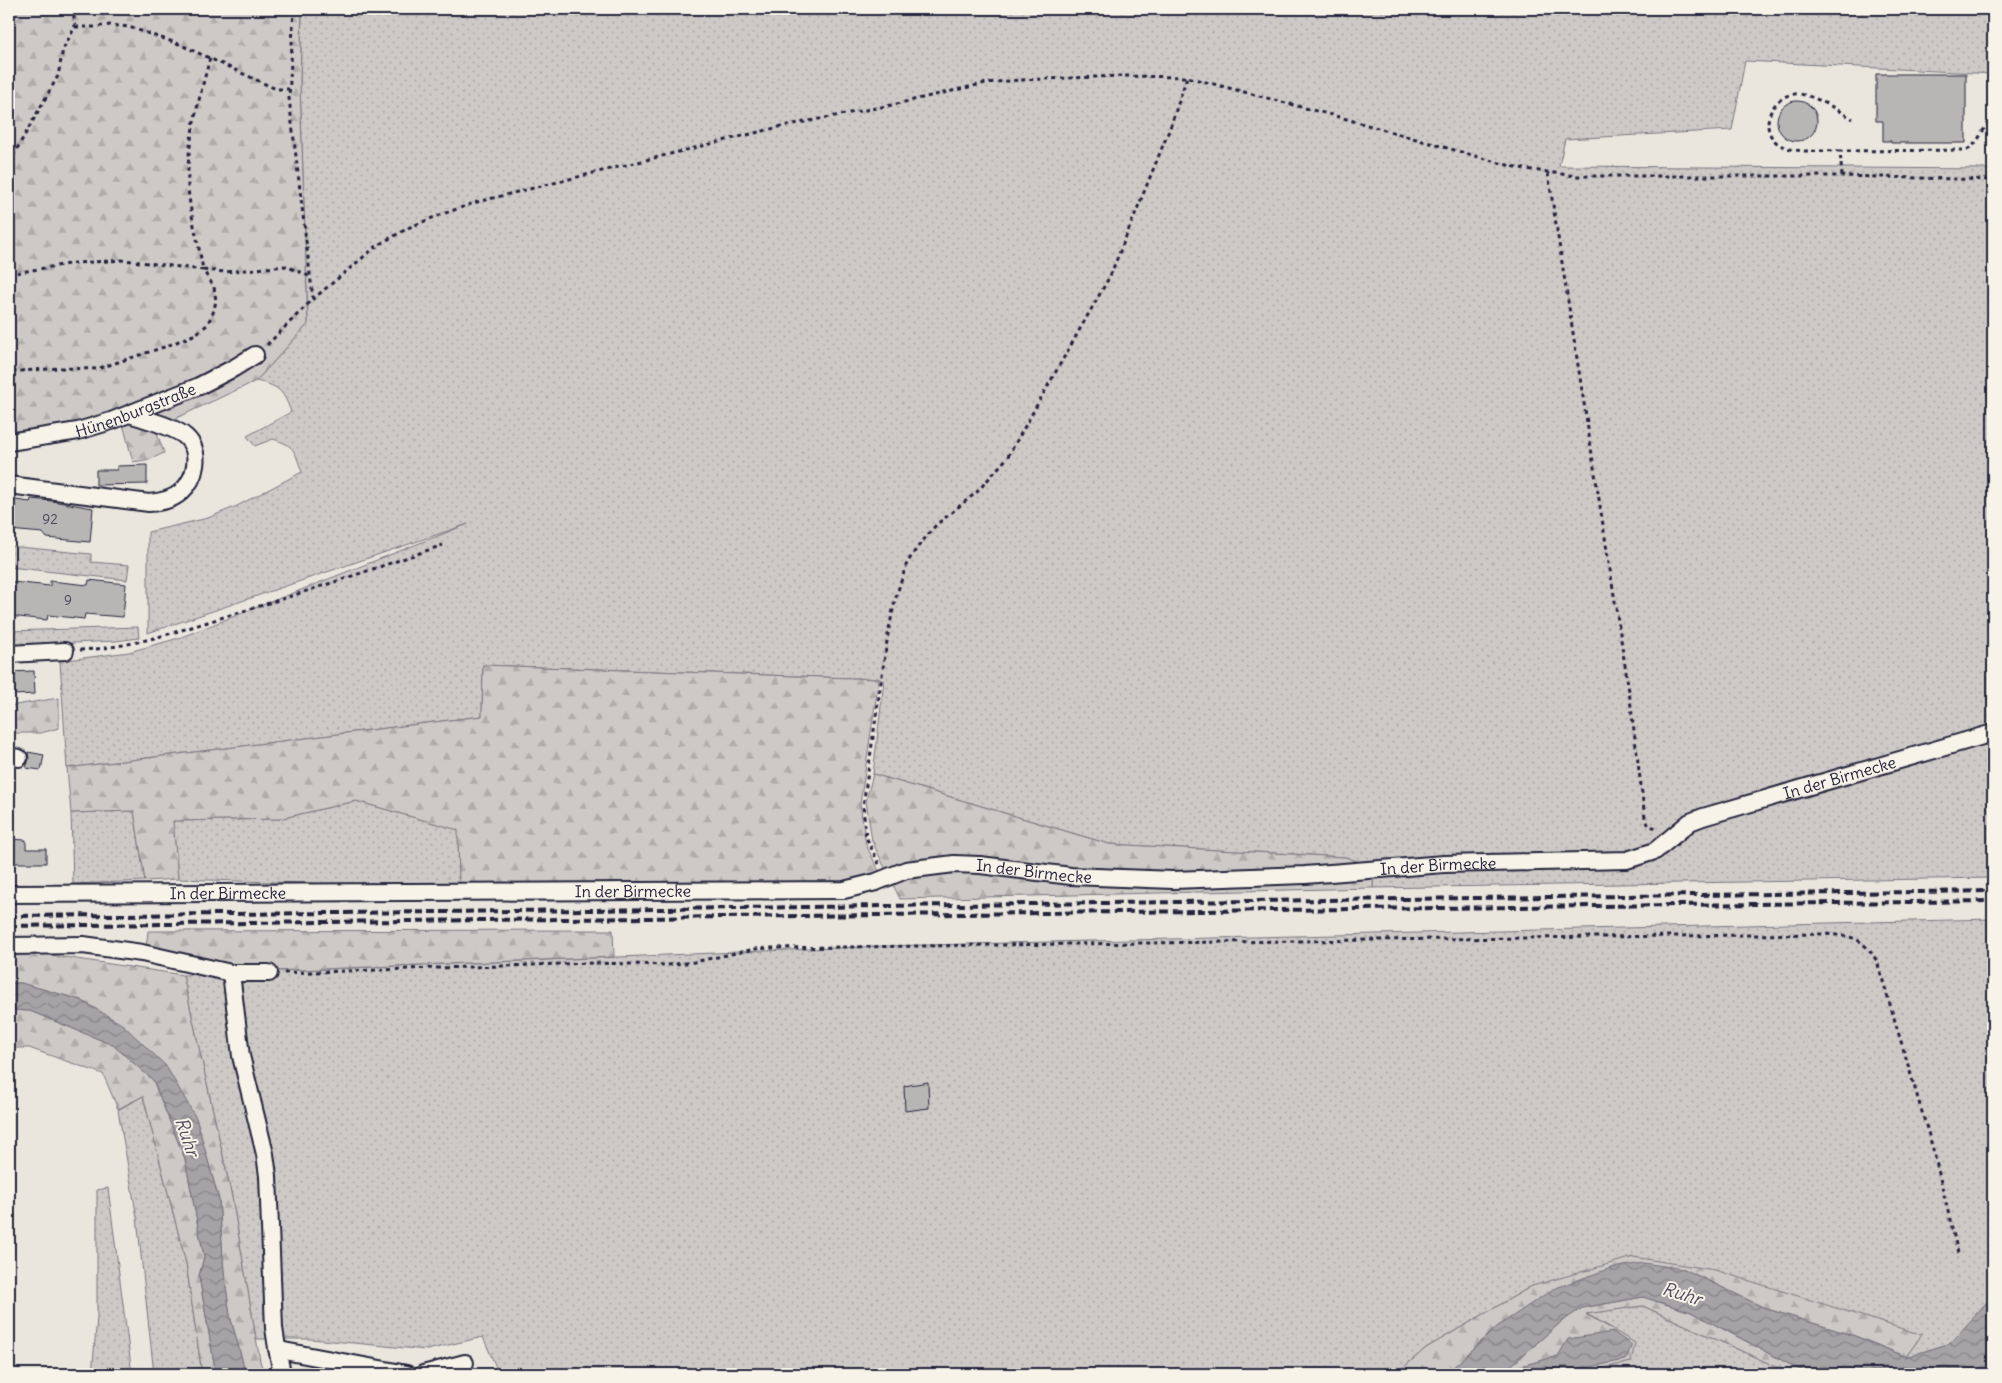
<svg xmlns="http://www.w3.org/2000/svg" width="2002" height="1383" font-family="Delius,sans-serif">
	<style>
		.grass { fill: url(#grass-dots); stroke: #787680 }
		.forest { fill: url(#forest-firs); stroke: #787680 }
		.water { fill: url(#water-waves); stroke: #716f7b }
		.building { fill: #b8b6b5; stroke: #22223b }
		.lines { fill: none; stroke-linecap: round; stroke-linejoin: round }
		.minor-casing { stroke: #22223b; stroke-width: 20 }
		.path { stroke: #22223b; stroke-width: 3; stroke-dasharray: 4 4; stroke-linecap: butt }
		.minor { stroke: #f7f3e8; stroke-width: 16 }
		.rail { stroke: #22223b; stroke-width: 4; stroke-dasharray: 8 4; stroke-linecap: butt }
		.labels { text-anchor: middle; stroke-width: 4; stroke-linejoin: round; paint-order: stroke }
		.number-label { font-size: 14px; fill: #48475a }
		.street-label { font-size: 16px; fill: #22223b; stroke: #f7f3e8 }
		.water-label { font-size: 18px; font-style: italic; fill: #504f60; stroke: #f7f3e8 }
	</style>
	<defs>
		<pattern id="grass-dots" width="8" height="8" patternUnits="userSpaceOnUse" patternTransform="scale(1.25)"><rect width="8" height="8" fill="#cdc9c6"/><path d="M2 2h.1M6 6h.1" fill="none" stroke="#b0acab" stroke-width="1.8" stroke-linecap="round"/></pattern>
		<pattern id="forest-firs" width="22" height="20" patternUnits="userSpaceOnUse" patternTransform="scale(1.25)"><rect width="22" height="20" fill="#cdc9c6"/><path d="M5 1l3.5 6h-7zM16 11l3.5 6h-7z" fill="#b0acab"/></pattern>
		<pattern id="water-waves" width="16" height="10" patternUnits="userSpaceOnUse" patternTransform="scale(1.25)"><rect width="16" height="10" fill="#a6a3a6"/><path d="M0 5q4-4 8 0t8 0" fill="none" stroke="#878488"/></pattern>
	</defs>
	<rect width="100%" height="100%" fill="#eae6de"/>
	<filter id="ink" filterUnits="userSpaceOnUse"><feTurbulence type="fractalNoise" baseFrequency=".02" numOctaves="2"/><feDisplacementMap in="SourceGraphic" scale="10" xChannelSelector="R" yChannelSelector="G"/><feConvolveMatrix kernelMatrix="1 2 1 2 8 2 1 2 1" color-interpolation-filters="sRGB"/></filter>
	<g filter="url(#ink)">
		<!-- grass -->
		<path class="grass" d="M302,9H1993V74L1745,61L1732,130L1565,139L1559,166L1993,169V878L1373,888L1374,867L1345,857L1109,844L873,774L884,681L879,679L483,665L482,716L67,768L60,661L129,652L179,638L468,524L148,633V532L208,518L237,506L302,472C294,451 296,446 273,439L255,446L247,436L291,412C283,390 279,386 256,381L308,324L300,84Z
			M9,546L91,554V562L129,565L127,580L9,567Z
			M138,627L139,638L116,641L9,646V631Z
			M356,801L459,830V888L178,879L173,821L279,819Z
			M134,811L145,881L73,884L71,813Z
			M1993,919V1295L1951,1343L1906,1357L1921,1335L1532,1286L1426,1348L1396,1374H499L483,1337L427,1350L311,1339H256L232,1197L183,975L884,946Z
			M143,1096L186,1263L202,1374H154L137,1218L118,1110Z
			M108,1188L132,1374H92L97,1317V1190Z
			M1643,1306L1792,1374H1576L1631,1362L1612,1328L1585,1313Z"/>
		<!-- forest -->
		<path class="forest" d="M9,9H302L300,84L308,324L256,381L155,428L164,453L151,459L133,462L119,409L73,425L9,432Z
			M483,665L879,679L860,804L866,845L881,875L848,886L459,888L458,830L356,801L279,819L173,821L178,879L145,881L134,811L71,813L67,768L482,716Z
			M59,698V728L41,733H9V706Z
			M873,774L1109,844L1345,857L1374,867L1373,888L900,899L872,841L866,801Z
			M613,930L614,957L248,972L146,949L148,931Z
			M9,952H31L183,975L232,1197L260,1361L264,1374H246L230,1316L224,1272L219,1200L196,1118L81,1000L21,983H9Z
			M9,1010L30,1011L113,1045L153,1080L185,1159L204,1257L199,1276L216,1374H202L186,1263L143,1096L118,1109L103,1074L29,1048H9Z
			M1633,1257L1715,1270L1922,1335L1893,1374L1905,1356L1855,1336L1767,1309L1684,1269L1498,1326L1446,1374H1396L1426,1348L1532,1286Z
			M1643,1297L1691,1312L1808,1374H1792L1643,1306L1586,1314L1635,1343L1631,1362L1576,1374H1540L1575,1370L1624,1360L1558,1356L1505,1371L1561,1322L1582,1308Z"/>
		<!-- water -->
		<path class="water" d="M9,983H21L81,1000L123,1025L166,1066L196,1118L219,1200L224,1272L230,1316L246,1374H216L199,1276L204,1257L185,1159L153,1080L113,1045L30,1011L9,1010Z
			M1643,1263L1684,1269L1767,1309L1855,1336L1906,1357L1951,1343L1993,1295V1361L1977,1374H1808L1691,1312L1643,1297L1582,1308L1561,1322L1506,1370L1558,1356L1568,1339L1613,1332L1632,1345L1625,1360L1575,1370L1540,1374H1446L1498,1326L1553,1289L1611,1268Z"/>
		<!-- building -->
		<path class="building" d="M1876,74H1966V143H1891V141H1883V121H1876Z
			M1777 121a20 20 0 1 1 40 0a20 20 0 1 1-40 0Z
			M147,465V484L96,485V470H117V466Z
			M9,499L30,502L31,499L52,501L93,508L90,542L47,538L43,533L9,530Z
			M89,580L126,584L123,617L85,614L84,619L48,615L47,620L9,616L12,582L50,586V581L88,585Z
			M34,671L35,694L12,695V692H9V672Z
			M28,752L44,755L41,770L26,768L29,759Z
			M9,839L26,840V849H46V863H9Z
			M928,1082L929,1108L905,1111L904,1086Z"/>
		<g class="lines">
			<!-- minor casing -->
			<g class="minor-casing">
				<g id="minor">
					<path id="s1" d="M9,442L78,431L111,421L197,387L234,368L255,355"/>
					<path d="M9,485L149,503C161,502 172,500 181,492C196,479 202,452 186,437C174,426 146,420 130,414"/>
					<path d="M9,654L65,651"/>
					<path d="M9,756L19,758"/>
					<path id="s2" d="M9,894L844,890L876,882L906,870L954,864L980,865L1071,876L1173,880L1305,875L1444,864L1627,860L1655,851L1690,822L1703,817L1993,733"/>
					<path d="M9,946L83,945L142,953L231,973H269"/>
					<path d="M231,973L241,1056L265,1154L268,1176L274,1328L277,1348L284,1351L407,1374"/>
					<path d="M277,1348L282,1374"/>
					<path d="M423,1374L465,1363"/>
				</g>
			</g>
			<!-- path -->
			<path class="path" d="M294,9L289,98L313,299
				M75,27H94L110,25L129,27L179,44L276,89H289
				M210,58C199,99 186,144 188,187C190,214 199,244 203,270L225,272L286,266L309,276
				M1840,151C1822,150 1798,154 1782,146C1754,132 1772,91 1800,94C1818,97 1837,110 1853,119
				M9,163L58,76L63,49L75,27L73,9
				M1548,173L1629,691L1645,818L1649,826L1657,828
				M1842,176L1840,151L1967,150C1981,142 1981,127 1993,121
				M9,274L74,263L124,260L203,270L214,287L216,301L213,313L207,325L196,334L164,347L97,369L60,368L9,372
				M267,345L313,299L378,245L410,227L437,216L477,202L783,126L892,105L986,83L1019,80L1121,76L1187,77L1343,118L1503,164L1525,169L1576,176H1842L1993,180
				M80,650C131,648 178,631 227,616C300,594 371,570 443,545
				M879,864L866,837L863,806L888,634L895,600L907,563L917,548L936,525L977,492L1007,458L1110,276L1170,128L1187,77
				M284,973L594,963L667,965L694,962L755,949L771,948L1825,934C1854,936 1861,937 1877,961L1933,1149L1958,1253"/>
			<!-- minor -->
			<use href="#minor" class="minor"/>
			<!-- rail -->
			<path class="rail" d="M9,916L440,912L1993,891
				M9,926L1993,901"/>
		</g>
	</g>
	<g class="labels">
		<!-- number labels -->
		<g class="number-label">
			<text x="50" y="524">92</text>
			<text x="68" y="605">9</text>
		</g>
		<!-- street labels -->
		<g class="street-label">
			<text dy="6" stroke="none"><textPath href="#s1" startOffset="131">Hünenburgstraße</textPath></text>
			<text dy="6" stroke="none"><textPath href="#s2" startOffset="1854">In der Birmecke</textPath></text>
			<text dy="6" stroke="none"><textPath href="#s2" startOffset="1434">In der Birmecke</textPath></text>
			<text dy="6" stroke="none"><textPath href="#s2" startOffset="1029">In der Birmecke</textPath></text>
			<text dy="6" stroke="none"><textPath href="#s2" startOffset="624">In der Birmecke</textPath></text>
			<text dy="6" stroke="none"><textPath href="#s2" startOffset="219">In der Birmecke</textPath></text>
		</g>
		<!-- water labels -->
		<g class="water-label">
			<text transform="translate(187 1137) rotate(71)" y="6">Ruhr</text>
			<text transform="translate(1682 1294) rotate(17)" y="6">Ruhr</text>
		</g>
	</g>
	<!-- margin -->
	<rect width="2002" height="1383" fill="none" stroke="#f7f3e8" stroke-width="30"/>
	<rect x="15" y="15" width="1972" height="1353" fill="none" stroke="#22223b" stroke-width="2" filter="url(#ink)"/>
</svg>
